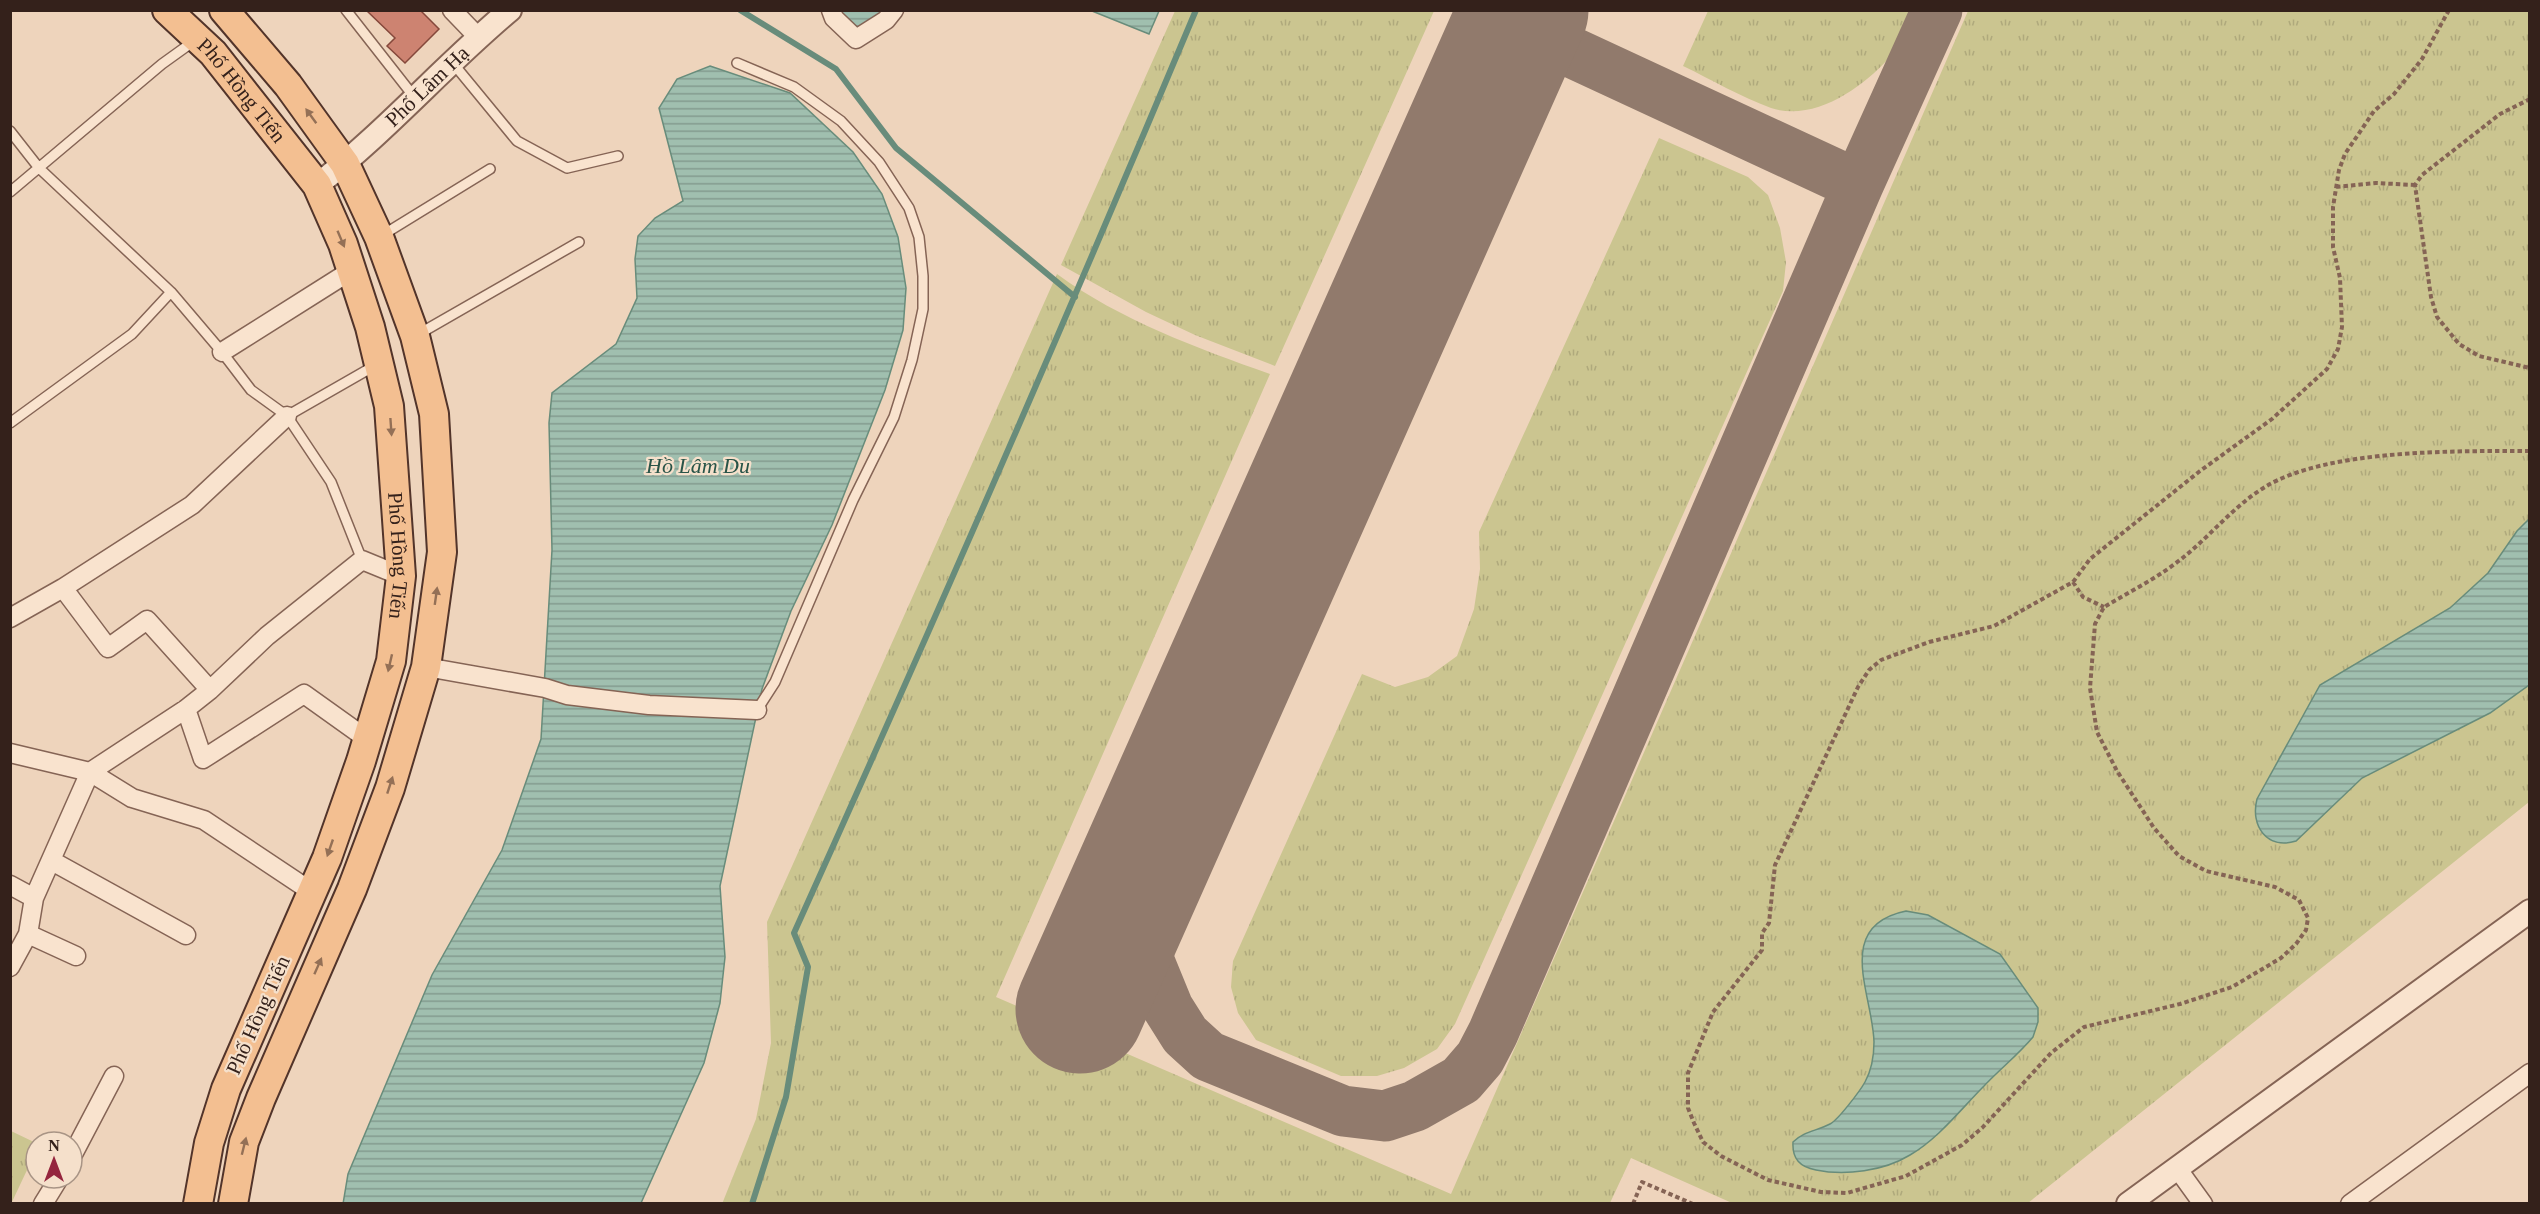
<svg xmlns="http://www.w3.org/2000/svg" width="2540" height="1214" font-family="Georgia,serif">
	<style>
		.grass { fill: url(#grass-tufts) }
		.water { fill: url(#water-rules); stroke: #688c7b; stroke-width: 1.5 }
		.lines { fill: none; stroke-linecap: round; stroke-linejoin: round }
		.stream { stroke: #688c7b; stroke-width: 6 }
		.taxiway { stroke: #917a6c; stroke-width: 51 }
		.runway { stroke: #917a6c; stroke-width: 129 }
		.building { fill: #cd8371; stroke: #85483b; stroke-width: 1.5 }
		.service-casing { stroke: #856455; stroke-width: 12 }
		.minor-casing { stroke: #856455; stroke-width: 21 }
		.tertiary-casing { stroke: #856455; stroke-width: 26 }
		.primary-casing { stroke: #52342a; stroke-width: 32 }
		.path { stroke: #856455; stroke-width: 4; stroke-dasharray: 4.5 3; stroke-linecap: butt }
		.service { stroke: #f9e3ce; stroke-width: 9 }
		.minor { stroke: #f9e3ce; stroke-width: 18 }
		.tertiary { stroke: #f9e3ce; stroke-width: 22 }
		.primary { stroke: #f3bf91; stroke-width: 28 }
		.oneway { fill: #947056 }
		.labels { text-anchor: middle; stroke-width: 4.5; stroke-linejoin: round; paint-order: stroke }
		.street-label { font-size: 21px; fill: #34211b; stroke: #f5e0cb }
		.water-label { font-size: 22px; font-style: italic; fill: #295448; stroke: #f5e0cb }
	</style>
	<defs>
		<pattern id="grass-tufts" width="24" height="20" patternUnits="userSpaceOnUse" patternTransform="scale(1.5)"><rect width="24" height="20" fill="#cbc590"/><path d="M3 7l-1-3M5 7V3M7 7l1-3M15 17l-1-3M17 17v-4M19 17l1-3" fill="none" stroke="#afa97c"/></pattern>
		<pattern id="water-rules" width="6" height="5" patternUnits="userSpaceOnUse" patternTransform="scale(1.5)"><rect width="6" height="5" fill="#a0bfaf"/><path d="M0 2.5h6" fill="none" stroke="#839b8e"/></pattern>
	</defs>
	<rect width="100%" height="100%" fill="#eed4bc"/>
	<!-- grass -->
	<path class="grass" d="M1175,11H1434L1275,366L1195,335L1146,312L1061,265Z
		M1708,11V10L1914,11C1907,26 1899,46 1888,59C1861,89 1813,122 1771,108C1741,97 1712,80 1683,66Z
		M1968,11H2529V802L2028,1203H1732L1631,1158L1610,1203L722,1204L756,1119L771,1043L767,922L1057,274C1120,320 1197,348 1270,374L996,997L1451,1194Z
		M1659,138L1748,177L1768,195L1780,228L1786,262L1783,291L1455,1024L1437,1049L1404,1068L1377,1076H1341L1256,1040L1238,1013L1231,987L1233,961L1362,674L1395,687L1428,677L1457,656L1474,609L1480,569L1479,532Z
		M11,1131L36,1143V1151L11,1204Z"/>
	<!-- water -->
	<path class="water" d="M833,11H884L859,32Z
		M1092,11H1159L1149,34Z
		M710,66L790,93L853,152L882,194L898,237L906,288L903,330L885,390L832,525L791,611L762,689L720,886L725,957L720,1003L704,1063L641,1203L343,1204L348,1174L432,975L502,850L541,739L552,550L549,423L552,393L616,344L637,298L635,259L638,236L655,218L683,201L659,108L677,79Z
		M2529,519V685L2490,713L2362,778L2296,841C2267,850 2250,826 2257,799L2320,685L2450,608L2488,573L2517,531Z
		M1906,911L1928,915L2000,954L2038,1008V1022L2033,1037C2018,1055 2000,1069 1984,1086C1961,1109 1938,1139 1910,1155C1884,1171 1845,1176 1816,1170C1800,1167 1792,1159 1793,1142C1804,1131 1817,1131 1830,1124C1838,1120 1860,1091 1865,1082C1871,1071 1874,1055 1874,1042C1873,995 1833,926 1906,911Z"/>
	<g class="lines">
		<!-- stream -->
		<path class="stream" d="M740,10L836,69L896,148L1075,297
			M752,1204L786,1097L808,967L794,933C932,627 1066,320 1196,10"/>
		<!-- taxiway -->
		<path class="taxiway" d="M1517,27L1858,185
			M1146,862L1143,931L1150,964L1168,1008L1185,1035L1208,1056L1343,1111L1385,1116L1415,1106L1461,1080L1480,1058L1493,1033L1858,185L1937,10"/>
		<!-- runway -->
		<path class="runway" d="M1080,1009L1524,10"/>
	</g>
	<!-- building -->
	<path class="building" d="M366,10H420L439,29L405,63L387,46L395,38Z"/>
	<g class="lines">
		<!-- service casing -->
		<g class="service-casing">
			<path id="service" d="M346,10L415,98
				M452,62L517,141L567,168L618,156
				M737,63L794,87L841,121L879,162L909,208L919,237L923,276V309L912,360L894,417L853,500L775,682L757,710
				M10,131L39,168L171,292L222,352L251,390L287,416L331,482L362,560
				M10,192L162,64L194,41
				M381,236L490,169
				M417,335L579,242
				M287,416L376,365
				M10,423L132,334L171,292"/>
		</g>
		<!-- minor casing -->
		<g class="minor-casing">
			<path id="minor" d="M452,10L478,37
				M831,10L834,18L856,39L886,20L894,10
				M222,352L352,270
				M63,588L108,648L147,620L210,690
				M10,618L63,588L192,505L287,416
				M426,667L545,688L567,695L649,705L757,710
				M186,709L203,759L304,694L367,739
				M10,753L90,772L132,798L204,820L312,892
				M52,861L186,935
				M10,885L34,898
				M28,934L76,956
				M10,967L28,934L34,898L90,772L186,709L210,690L267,636L362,560L401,576
				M72,1156L114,1076
				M2177,1168L2203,1204
				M43,1204L59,1178
				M2350,1204L2530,1073"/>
		</g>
		<!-- tertiary casing -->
		<g class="tertiary-casing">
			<g id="tertiary">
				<path id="s1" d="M317,185C386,132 443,66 510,10"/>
				<path d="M2128,1204L2530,911"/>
			</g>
		</g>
		<!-- primary casing -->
		<g class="primary-casing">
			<g id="primary">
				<path id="s2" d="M167,10L213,53L317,185L343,244L370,327L389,406L401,576L391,661L361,761L327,858L226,1089L209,1143L198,1204"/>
				<path d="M224,10L288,85L345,164L379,237L415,336L434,414L442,552L426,667L390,788L352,889L261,1098L244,1142L233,1204"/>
			</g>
		</g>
		<!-- path -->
		<path class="path" d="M2449,10L2422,59L2394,94L2374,111L2345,154L2339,170L2333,207V247L2340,278L2342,327L2338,349L2327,369L2272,419L2200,471L2090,559L2073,582L1994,626L1929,642L1881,660L1869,670L1858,687L1775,865L1769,923L1762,933V950L1713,1012L1688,1073V1108L1694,1123L1703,1142L1721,1156L1768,1180L1821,1192L1847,1193L1906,1176L1962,1145L1982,1128L2051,1053L2084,1027L2180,1004L2232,987L2281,958L2296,944L2306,930L2308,918L2299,900L2275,887L2206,871L2179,856L2154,828L2117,771L2097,732L2090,688L2095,624L2104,607C2131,591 2161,576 2185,556C2212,534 2235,505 2265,487C2327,449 2456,451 2530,451
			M2530,99L2500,114L2422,175L2415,185L2431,297L2437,317L2459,344L2479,356L2530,368
			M2336,187L2376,183L2415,185
			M2073,582L2083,597L2104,607
			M1633,1204L1642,1182L1693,1204"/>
		<!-- service -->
		<use href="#service" class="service"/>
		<!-- minor -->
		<use href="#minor" class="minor"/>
		<!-- tertiary -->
		<use href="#tertiary" class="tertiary"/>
		<!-- primary -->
		<use href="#primary" class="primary"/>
	</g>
	<!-- one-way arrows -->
	<defs><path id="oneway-solid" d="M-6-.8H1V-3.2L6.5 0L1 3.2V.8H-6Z" transform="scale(1.5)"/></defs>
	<g class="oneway">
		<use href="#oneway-solid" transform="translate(311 116) rotate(-126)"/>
		<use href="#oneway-solid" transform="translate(341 239) rotate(67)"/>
		<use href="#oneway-solid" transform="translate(391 427) rotate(86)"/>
		<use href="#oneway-solid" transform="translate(436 596) rotate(-82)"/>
		<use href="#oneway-solid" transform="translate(390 663) rotate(103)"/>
		<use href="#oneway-solid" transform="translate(390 785) rotate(-72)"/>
		<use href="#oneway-solid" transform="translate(330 848) rotate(109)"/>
		<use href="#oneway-solid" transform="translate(318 966) rotate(-66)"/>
		<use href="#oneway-solid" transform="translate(244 1146) rotate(-76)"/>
	</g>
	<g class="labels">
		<!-- street labels -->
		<g class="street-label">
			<text dy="7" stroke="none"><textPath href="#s1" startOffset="148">Phố Lâm Hạ</textPath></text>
			<text dy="7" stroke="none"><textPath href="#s2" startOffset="110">Phố Hồng Tiến</textPath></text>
			<text dy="7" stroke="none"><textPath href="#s2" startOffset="614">Phố Hồng Tiến</textPath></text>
			<text transform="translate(258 1015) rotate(-66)" y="7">Phố Hồng Tiến</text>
		</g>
		<!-- water labels -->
		<g class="water-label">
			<text x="698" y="473">Hồ Lâm Du</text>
		</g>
	</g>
	<!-- border -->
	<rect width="2540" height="1214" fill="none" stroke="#34211b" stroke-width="24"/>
	<!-- north arrow -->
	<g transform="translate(54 1160)"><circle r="28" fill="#f5e0cb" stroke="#a89485" stroke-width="1.5"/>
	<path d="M0-4.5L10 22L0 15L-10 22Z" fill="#95253e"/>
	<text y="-9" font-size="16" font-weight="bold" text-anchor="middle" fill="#34211b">N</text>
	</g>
</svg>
